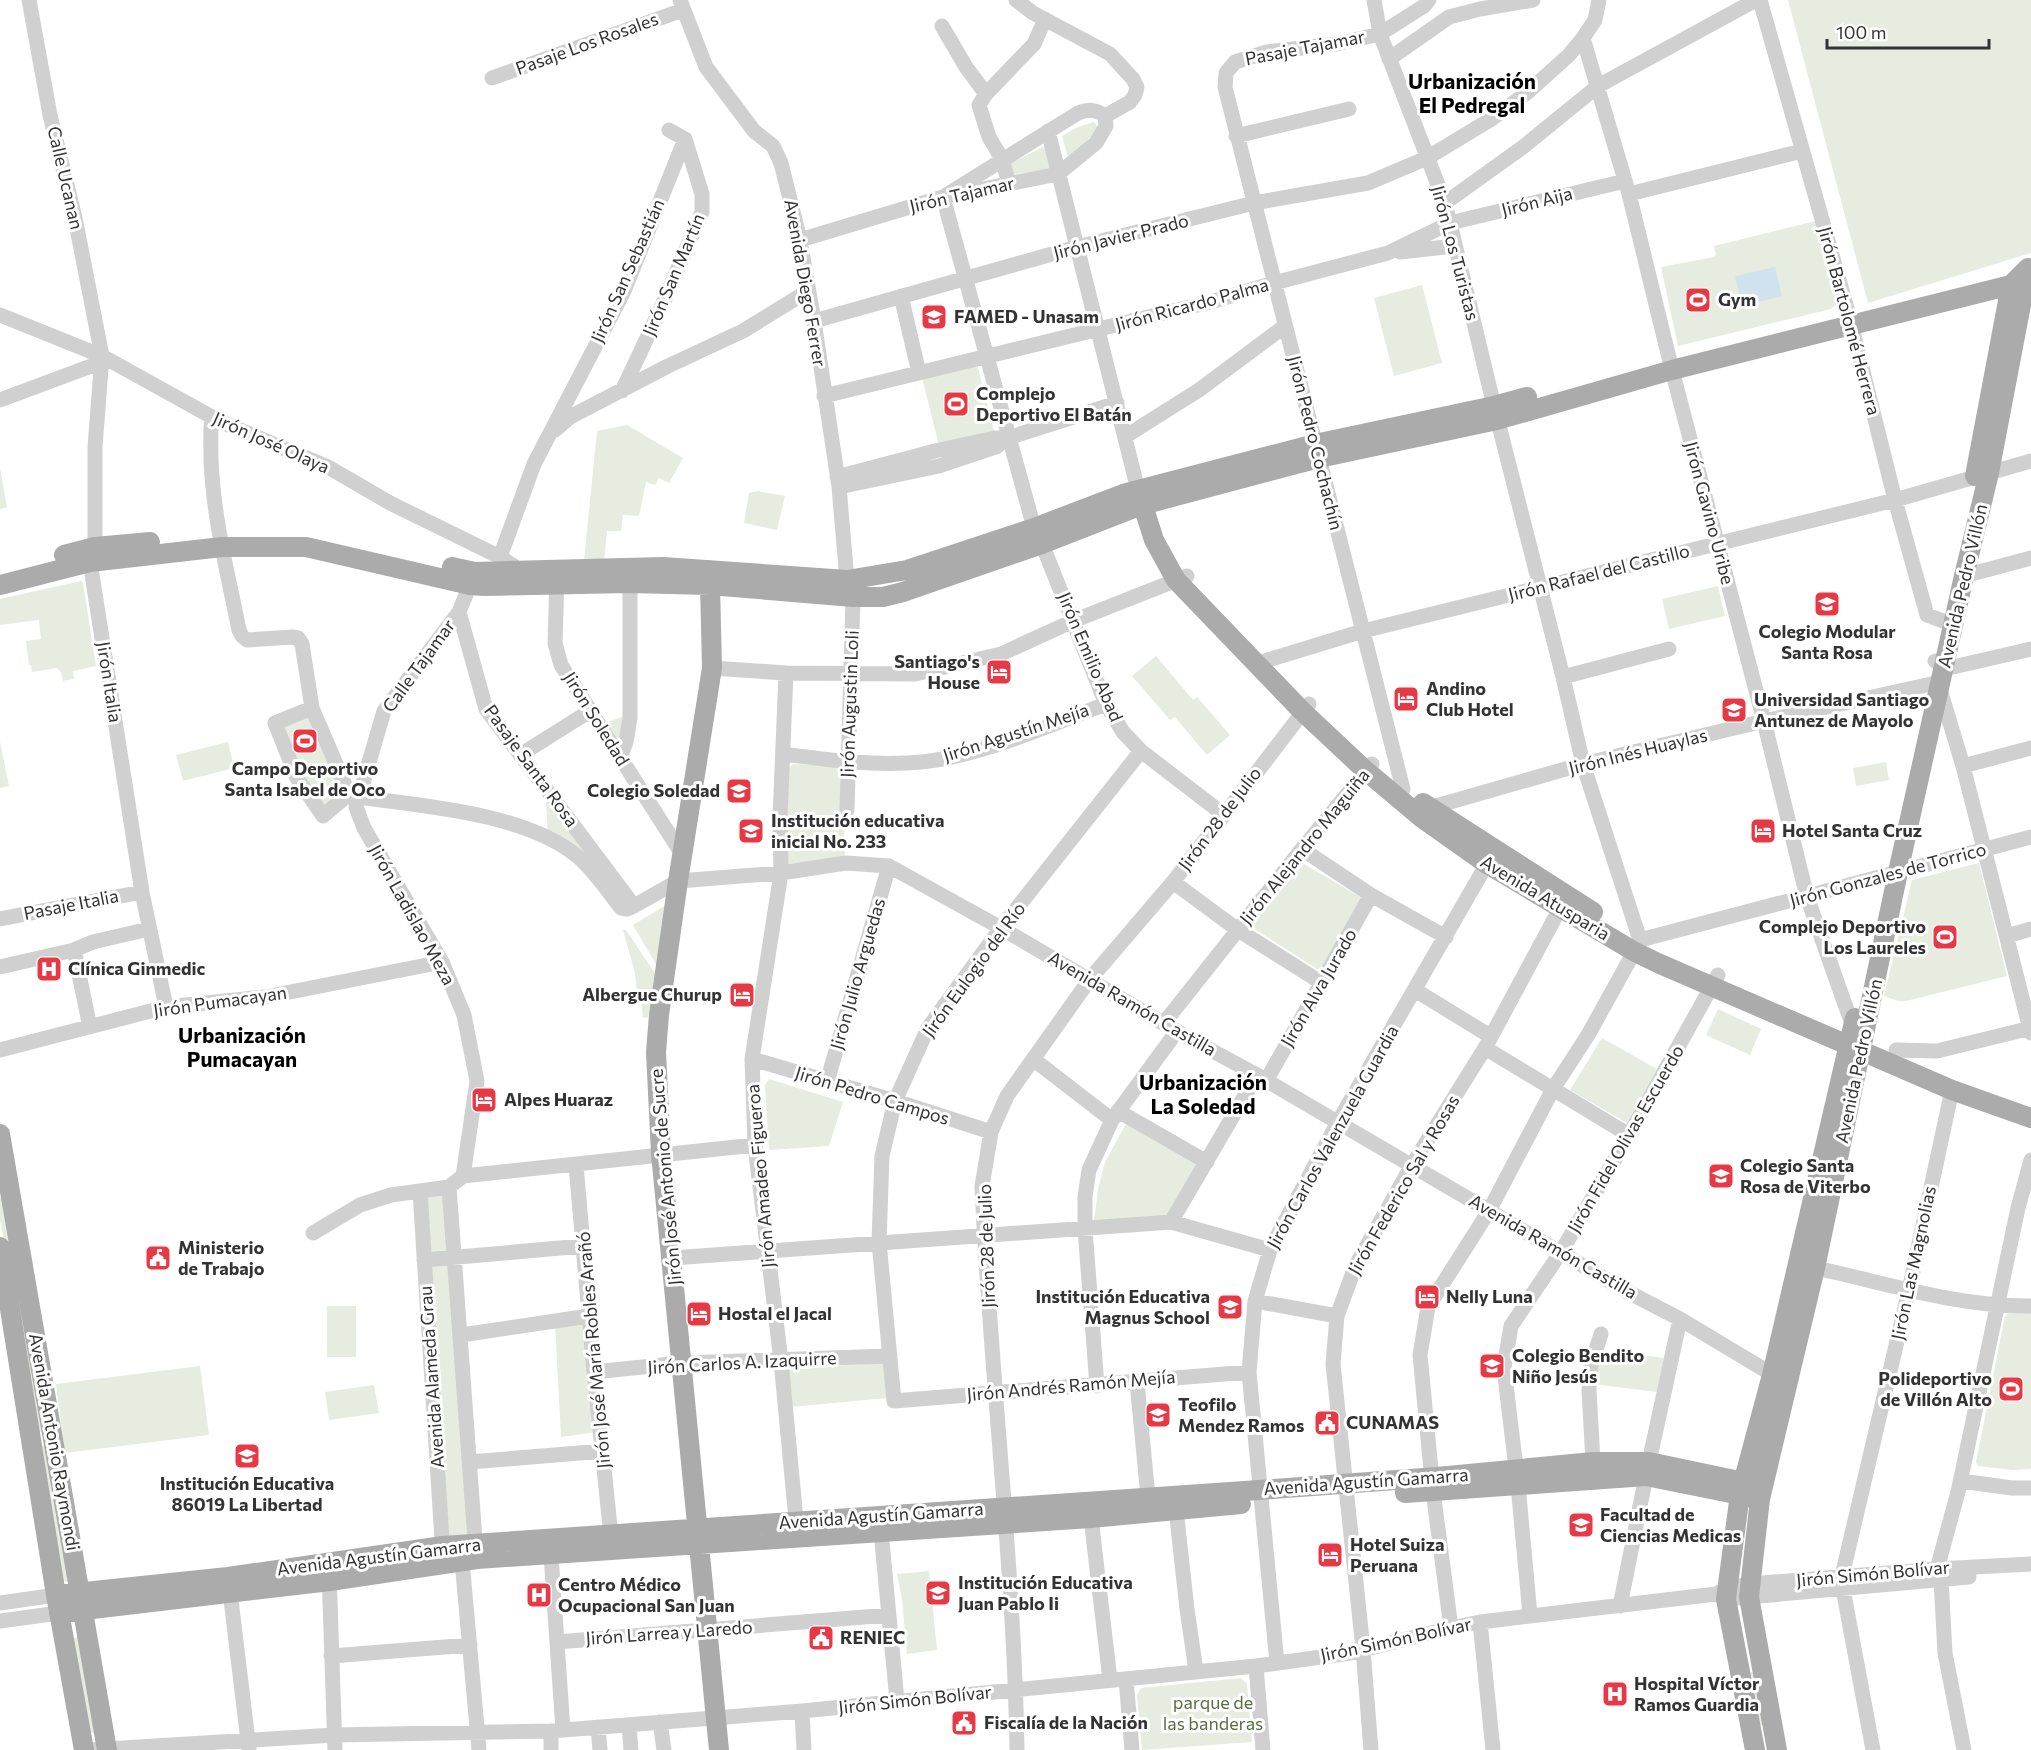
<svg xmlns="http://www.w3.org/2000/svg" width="2031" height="1750" font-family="Commissioner,sans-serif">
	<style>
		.green { fill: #e6ecdf }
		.water { fill: #cfe2ee }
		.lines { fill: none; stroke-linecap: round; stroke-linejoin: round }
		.minor { stroke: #d0d0d0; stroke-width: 15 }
		.major { stroke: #ababab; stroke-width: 20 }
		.labels { text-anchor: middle; stroke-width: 6; stroke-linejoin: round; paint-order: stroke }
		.street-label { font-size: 18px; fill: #333; stroke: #fff }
		.poi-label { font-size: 18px; font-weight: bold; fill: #333; stroke: #fff; text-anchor: start }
		.park-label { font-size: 18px; fill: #56703f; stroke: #fff }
		.quarter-label { font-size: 21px; font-weight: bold; fill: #000; stroke: #fff }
	</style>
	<rect width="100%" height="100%" fill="#fff"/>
	<!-- green -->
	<path class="green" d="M1788,0H2031V253L1868,303Z
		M1093,122L1096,124L1098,131L1068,158L1062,136L1076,128Z
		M1045,146L1050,169L1012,175L1007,165Z
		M1816,221L1837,304L1831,309L1678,346L1661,267L1714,257L1716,254L1714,246Z
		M1422,285L1442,363L1394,376L1374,298Z
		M977,364L994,431L939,445L922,378Z
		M627,425L683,458L669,483L659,478L655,485L646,482L639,516L623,515L621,531H607L604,562L584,561L597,431Z
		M0,468L7,507L0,509Z
		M757,491L785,496L777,530L744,523L749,493Z
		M81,581L83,583L96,666L73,671L74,679L63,681L61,672L57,668L32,672L31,665H29L26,641L41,639L39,620L0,625V599Z
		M1718,586L1725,616L1669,629L1662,599Z
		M1156,656L1193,700L1197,697L1230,735L1207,755L1175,717L1170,720L1132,676Z
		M308,713L343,793L321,808L281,725Z
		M625,716L623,737L618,742L607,722Z
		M0,742L9,786L0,788Z
		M228,742L234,768L183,781L176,755Z
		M1886,762L1889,780L1856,786L1853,768Z
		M794,764L842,766L845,861L784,864L787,768Z
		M546,803H549L585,849V854L548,834Z
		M1979,863L2007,976L1906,1001H1898L1884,996L1912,880Z
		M1304,864L1362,898L1322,972L1255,929L1253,923Z
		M671,902L660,971L633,925Z
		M623,930H626L656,975L648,1018L643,1017L640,995L637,994L635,973Z
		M1718,1009L1761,1029L1750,1055L1706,1035Z
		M1602,1038L1657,1069L1627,1123L1570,1090Z
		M769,1079L843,1102L829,1146L769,1150L765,1085Z
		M1127,1122L1202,1164L1170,1218L1094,1221L1098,1189L1105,1162Z
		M447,1191L450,1255L428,1258L422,1193Z
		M3,1197L19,1288L13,1289L0,1220V1198Z
		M449,1264L469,1537L448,1539L430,1265Z
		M21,1300L44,1432L35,1433L14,1302Z
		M327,1306H356V1357H327Z
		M2010,1312H2031V1469L2012,1470L1978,1466L1976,1462L2005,1316Z
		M584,1318L596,1432L561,1437L555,1323Z
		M1599,1350L1664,1358L1657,1392L1593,1384Z
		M884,1362L887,1398L790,1407L788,1370Z
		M200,1366L209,1435L65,1453L56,1384Z
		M374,1385L379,1413L329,1420L325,1392Z
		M46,1445L70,1581L60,1582L37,1447Z
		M929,1571L937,1650L907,1654L902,1599L897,1574Z
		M84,1636L100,1732L86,1733L70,1639Z
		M1757,1671L1768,1724L1758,1726L1747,1673Z
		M1241,1678L1247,1684L1252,1742L1142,1750L1137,1695L1141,1688Z"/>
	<!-- water -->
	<path class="water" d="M1775,267L1782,296L1742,306L1735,276Z"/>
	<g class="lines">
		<!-- minor -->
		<path class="minor" d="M29,0L50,115L75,218L102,356L95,447V547L90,562L142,892L166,1007
			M680,0L706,67L754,131L773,146L781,163L800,240L814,321L839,487L847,580L853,597L847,810
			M1016,0L1033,13L1110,54L1133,79L1137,87L1135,95L1130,102L1105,116
			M1374,0L1380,34L1445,203L1494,406L1563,677L1583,764L1640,940
			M1599,0L1595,20L1583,38L1629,194L1672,370L1764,721L1807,897L1853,1027
			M1760,0L1849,315L1895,500L1927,615L1954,625
			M942,26L966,67L986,94
			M1389,59L1449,17L1480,9L1533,0
			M492,78L683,10
			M1048,131L1138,490
			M1236,136L1349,109
			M1009,184L1002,159L989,137L979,105L986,94L1034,44L1045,19
			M1629,194L1802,151
			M1445,203L1523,147L1598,86L1756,0
			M800,240L943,197L1058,174L1096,143L1106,126L1105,116C1095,109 1089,109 1078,113L943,197L1034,528L1042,544L1106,704L1123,732L1141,751L1223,814
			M1400,252L1455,246
			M901,296L919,373
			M0,315L102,356L221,422L328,467L390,503L500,557L523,572
			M814,321L1077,247L1254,203L1368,183L1427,158L1493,118L1528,92L1569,55L1583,38
			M622,391L662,306L702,212V194L685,139L669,130
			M824,396L1214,301L1274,283L1388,253L1450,223L1625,181
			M0,400L102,362
			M212,417C210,431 211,445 211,459C213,517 228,574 239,630L242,636L247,640L292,637L298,638L302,644L312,708L349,794
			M555,430L570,417L668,366L743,331L808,291
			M1126,436L1199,390L1285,326
			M837,477L935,451L995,438H1008L1117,403
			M839,487L939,466L996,447L1000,444
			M500,557L534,464L624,291L685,139
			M557,576L555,643L561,665L682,854
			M1964,576L2031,558
			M459,612L486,709L634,906
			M1935,661L1945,666L1953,667L2031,649
			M1258,663L1363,631L1895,500L2031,461
			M712,668L786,673L915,674L1001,654L1073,621L1187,576
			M786,673L780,818L781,873L752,1059L755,1145L781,1361L797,1530
			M1563,677L1669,649
			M312,708L275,723L297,778L323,816L349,794L358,797C422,806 525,813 577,856C594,870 607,890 621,908L627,909L634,906L678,881L781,873L846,863L889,866L1001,928L1183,1035L1257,1075L1626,1291L1680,1319L1780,1379
			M1141,751L1001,928L928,1028L895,1101L882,1156L879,1242L894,1401L1249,1372
			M783,754C824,759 864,765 906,763C968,762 1047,726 1106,704
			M520,755L590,711
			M620,758L626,742L630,718V574
			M1963,766L2031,748
			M1395,798L1403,789L1225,87L1226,73L1235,62L1267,52L1336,44L1380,34L1424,6L1429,0
			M1427,811L1429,808L1583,764L1764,721L1931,684L1939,687L1941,693L1963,766L2031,1033
			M1302,849L1371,895L1446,937
			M1173,882L1238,930L1322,983
			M0,919L142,892
			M2007,936L2031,929
			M1640,940L2031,837
			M74,950L90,1027
			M0,967L74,950L93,942L149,929
			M1415,990L1490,1036
			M1164,1023L1302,849L1372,764
			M1485,1048L1629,1135
			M0,1050L166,1007L265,997L442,962
			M1896,1050L1937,1051L2031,1028
			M752,1059L895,1101L991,1132
			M1033,1059L1112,1120
			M1266,1081L1371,895
			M827,1082L889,866
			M1118,1111L1207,1162
			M576,1165L594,1372L611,1536
			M463,1176L477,1081L464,1015L442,962L364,828L356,807L384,711L459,612L474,575
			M449,1187L476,1553
			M420,1191L443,1556
			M1171,1222L1257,1075
			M313,1233L360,1205L391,1195L449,1187L463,1176L755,1145
			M672,1258L1171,1222L1270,1250
			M424,1260L583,1246
			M1806,1266C1881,1281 1954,1307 2031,1306
			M1255,1301L1337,1316
			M461,1335L589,1316
			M594,1372L681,1363L890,1356
			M1137,1382L1148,1497
			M1097,1386L1085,1229V1197L1089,1170L1112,1120L1177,1031
			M470,1462L603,1451
			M1593,1462L1589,1390L1591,1365L1601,1334
			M1961,1481L2012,1488H2031
			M1176,1509L1187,1609L1196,1671
			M1091,1518L1110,1680
			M881,1531L897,1701
			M551,1555L563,1730
			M462,1561L479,1750
			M1937,1569L1958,1492L2018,1208L2031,1160
			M329,1571L335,1750
			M1842,1576L1909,1290L1952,1090
			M1941,1579L1945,1653L1964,1750
			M229,1583L249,1749
			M1843,1589L1873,1750
			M1716,1594L1726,1599L1969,1577
			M0,1603L56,1595
			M1620,1606L1646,1476L1680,1319
			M1530,1615L1518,1485L1504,1368L1511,1326L1561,1252L1629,1135L1718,975
			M0,1621L59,1613
			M1480,1622L1493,1750
			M1451,1628L1433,1491L1420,1355L1428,1307L1489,1211L1553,1089L1588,1035L1639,943
			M557,1642L889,1615
			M331,1656L470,1645
			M1277,1663L1249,1372L1255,1301L1270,1250L1300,1193L1338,1122L1492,855
			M1256,1666L1263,1750
			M1126,1679L1132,1750
			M802,1711L804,1750
			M660,1722L664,1750
			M629,1725L631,1750
			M598,1727L600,1750
			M551,1731V1750
			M90,1750L334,1735L551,1731L802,1711L1256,1666L1350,1653L1451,1628L1480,1622L1716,1594L1727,1588L1750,1584L1937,1569L2031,1564
			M1017,1750C1014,1562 990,1374 982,1186L991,1132L1007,1096L1090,979L1173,882L1309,704
			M1371,1750L1363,1649L1333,1364L1337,1316L1355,1267L1412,1165L1485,1048L1565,899"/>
		<!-- major -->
		<path class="major" d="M1975,476L2011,285
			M1139,493L1154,540L1176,580L1302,711L1365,770L1422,818L1487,864L1635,952L1660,964L1952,1090L2031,1118
			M64,555L95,547L150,542
			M452,567L475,572L663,567L847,580L907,570L1034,528L1123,494L1315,444L1494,406L1527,397
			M713,572L710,585L712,668L678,881L659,1015L656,1052L661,1154L719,1750
			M0,585L90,562L222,547H306L470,585L484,586L629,583L710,585L853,597H883L903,592L1042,544L1142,505L1319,458L1497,420L1672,370L2011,285L2028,268
			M1423,803L1593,912
			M0,1134L107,1750
			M0,1247L56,1595L84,1750
			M1405,1493L1646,1476L1760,1499
			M56,1595L228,1577L443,1546L1259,1490L1437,1477L1593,1462H1649L1763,1486
			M59,1613L330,1581L477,1559L1091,1518L1241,1504
			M1755,1750L1726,1599L1740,1494L1772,1375L1855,1018
			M1777,1750L1749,1597L1760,1499L1815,1268L1898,872L1964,576L1989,473L2028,268"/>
	</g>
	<!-- icons -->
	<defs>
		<g id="stadium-square" transform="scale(1.35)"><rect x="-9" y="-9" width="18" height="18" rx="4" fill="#e63946" stroke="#fff"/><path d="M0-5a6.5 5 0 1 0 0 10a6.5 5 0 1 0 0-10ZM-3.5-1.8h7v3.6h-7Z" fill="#fff"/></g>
		<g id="university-square" transform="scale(1.35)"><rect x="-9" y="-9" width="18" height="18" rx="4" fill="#e63946" stroke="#fff"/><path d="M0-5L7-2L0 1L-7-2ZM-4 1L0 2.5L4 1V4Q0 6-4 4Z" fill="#fff"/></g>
		<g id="school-square" transform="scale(1.35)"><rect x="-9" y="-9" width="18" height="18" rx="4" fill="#e63946" stroke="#fff"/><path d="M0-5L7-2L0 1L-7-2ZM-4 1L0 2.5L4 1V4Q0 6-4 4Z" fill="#fff"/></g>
		<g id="hotel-square" transform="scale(1.35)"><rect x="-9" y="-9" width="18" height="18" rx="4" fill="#e63946" stroke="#fff"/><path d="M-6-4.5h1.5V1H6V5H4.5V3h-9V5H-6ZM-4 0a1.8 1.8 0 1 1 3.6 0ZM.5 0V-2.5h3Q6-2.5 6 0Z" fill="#fff"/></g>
		<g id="hospital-square" transform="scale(1.35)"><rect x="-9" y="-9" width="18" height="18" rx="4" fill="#e63946" stroke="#fff"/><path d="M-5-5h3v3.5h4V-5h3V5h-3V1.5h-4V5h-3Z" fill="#fff"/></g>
		<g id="civic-square" transform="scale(1.35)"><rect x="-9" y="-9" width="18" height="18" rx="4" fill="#e63946" stroke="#fff"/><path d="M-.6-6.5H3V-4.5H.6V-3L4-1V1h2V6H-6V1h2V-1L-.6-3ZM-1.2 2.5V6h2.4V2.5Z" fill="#fff"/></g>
	</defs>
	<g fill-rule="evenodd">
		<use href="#stadium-square" x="1698" y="300"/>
		<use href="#university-square" x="934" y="317"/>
		<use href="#stadium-square" x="956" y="404"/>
		<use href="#school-square" x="1827" y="604"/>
		<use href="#hotel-square" x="999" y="672"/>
		<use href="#hotel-square" x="1406" y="699"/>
		<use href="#university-square" x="1734" y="710"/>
		<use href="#stadium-square" x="305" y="741"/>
		<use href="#school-square" x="739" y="791"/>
		<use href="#school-square" x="751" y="831"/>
		<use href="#hotel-square" x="1763" y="831"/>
		<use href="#stadium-square" x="1945" y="937"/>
		<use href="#hospital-square" x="49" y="969"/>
		<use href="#hotel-square" x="742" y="995"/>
		<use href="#hotel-square" x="484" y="1100"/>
		<use href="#school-square" x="1721" y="1176"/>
		<use href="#civic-square" x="158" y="1258"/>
		<use href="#hotel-square" x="1427" y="1297"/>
		<use href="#school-square" x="1230" y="1307"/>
		<use href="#hotel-square" x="699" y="1314"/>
		<use href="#school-square" x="1492" y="1366"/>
		<use href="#stadium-square" x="2011" y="1389"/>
		<use href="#school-square" x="1158" y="1415"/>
		<use href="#civic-square" x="1327" y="1423"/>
		<use href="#school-square" x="247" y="1456"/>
		<use href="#university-square" x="1581" y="1525"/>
		<use href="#hotel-square" x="1330" y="1555"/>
		<use href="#school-square" x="938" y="1593"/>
		<use href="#hospital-square" x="539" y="1595"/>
		<use href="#civic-square" x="821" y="1638"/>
		<use href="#hospital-square" x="1615" y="1694"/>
		<use href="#civic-square" x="964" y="1723"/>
	</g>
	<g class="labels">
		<!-- street labels -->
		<g class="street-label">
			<text transform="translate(587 44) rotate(-20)" y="6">Pasaje Los Rosales</text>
			<text transform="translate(1305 48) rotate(-11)" y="6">Pasaje Tajamar</text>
			<text transform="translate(65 178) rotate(77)" y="6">Calle Ucanan</text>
			<text transform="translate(962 195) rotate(-13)" y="6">Jirón Tajamar</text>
			<text transform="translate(1537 202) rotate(-14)" y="6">Jirón Aija</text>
			<text transform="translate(1121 237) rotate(-14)" y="6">Jirón Javier Prado</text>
			<text transform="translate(1455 253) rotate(75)" y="6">Jirón Los Turistas</text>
			<text transform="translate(628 271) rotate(-66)" y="6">Jirón San Sebastián</text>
			<text transform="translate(674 275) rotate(-67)" y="6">Jirón San Martín</text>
			<text transform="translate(805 283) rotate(80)" y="6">Avenida Diego Ferrer</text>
			<text transform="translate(1192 305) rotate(-15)" y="6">Jirón Ricardo Palma</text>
			<text transform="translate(1849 321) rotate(75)" y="6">Jirón Bartolomé Herrera</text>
			<text transform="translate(271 443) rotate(24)" y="6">Jirón José Olaya</text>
			<text transform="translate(1315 443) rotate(76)" y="6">Jirón Pedro Cochachín</text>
			<text transform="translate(1709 513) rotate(75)" y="6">Jirón Gavino Uribe</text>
			<text transform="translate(1599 573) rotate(-14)" y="6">Jirón Rafael del Castillo</text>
			<text transform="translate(1963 586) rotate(-77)" y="6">Avenida Pedro Villón</text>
			<text transform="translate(1090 657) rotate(67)" y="6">Jirón Emilio Abad</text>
			<text transform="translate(419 666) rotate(-54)" y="6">Calle Tajamar</text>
			<text transform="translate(109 682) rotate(81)" y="6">Jirón Italia</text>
			<text transform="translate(850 704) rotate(-88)" y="6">Jirón Augustin Loli</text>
			<text transform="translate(596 719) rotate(58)" y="6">Jirón Soledad</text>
			<text transform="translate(1016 733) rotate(-18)" y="6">Jirón Agustín Mejía</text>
			<text transform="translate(1638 752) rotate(-14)" y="6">Jirón Inés Huaylas</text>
			<text transform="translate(531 766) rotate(54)" y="6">Pasaje Santa Rosa</text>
			<text transform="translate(1220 819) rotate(-53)" y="6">Jirón 28 de Julio</text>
			<text transform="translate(1305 847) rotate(-51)" y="6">Jirón Alejandro Maguiña</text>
			<text transform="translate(1888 875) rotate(-15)" y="6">Jirón Gonzales de Torrico</text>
			<text transform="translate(1545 898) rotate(31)" y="6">Avenida Atusparia</text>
			<text transform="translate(71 905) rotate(-11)" y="6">Pasaje Italia</text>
			<text transform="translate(412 915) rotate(61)" y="6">Jirón Ladislao Meza</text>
			<text transform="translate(974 970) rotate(-54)" y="6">Jirón Eulogio del Río</text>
			<text transform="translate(858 974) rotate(-74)" y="6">Jirón Julio Arguedas</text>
			<text transform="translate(1319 988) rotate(-60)" y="6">Jirón Alva Jurado</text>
			<text transform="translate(220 1002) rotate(-8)" y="6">Jirón Pumacayan</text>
			<text transform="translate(1132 1004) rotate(30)" y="6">Avenida Ramón Castilla</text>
			<text transform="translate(1859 1061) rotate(-78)" y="6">Avenida Pedro Villón</text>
			<text transform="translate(872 1096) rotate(17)" y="6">Jirón Pedro Campos</text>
			<text transform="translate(1333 1137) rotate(-61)" y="6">Jirón Carlos Valenzuela Guardia</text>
			<text transform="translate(1626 1139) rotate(-60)" y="6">Jirón Fidel Olivas Escuerdo</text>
			<text transform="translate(761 1176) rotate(-95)" y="6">Jirón Amadeo Figueroa</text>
			<text transform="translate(666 1177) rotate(-95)" y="6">Jirón José Antonio de Sucre</text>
			<text transform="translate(1404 1185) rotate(-60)" y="6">Jirón Federico Sal y Rosas</text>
			<text transform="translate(987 1246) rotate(-92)" y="6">Jirón 28 de Julio</text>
			<text transform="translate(1553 1247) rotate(30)" y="6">Avenida Ramón Castilla</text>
			<text transform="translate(1914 1263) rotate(-78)" y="6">Jirón Las Magnolias</text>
			<text transform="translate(594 1350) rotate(-95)" y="6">Jirón José María Robles Arañó</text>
			<text transform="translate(742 1363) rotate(-3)" y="6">Jirón Carlos A. Izaquirre</text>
			<text transform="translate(432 1377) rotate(-94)" y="6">Avenida Alameda Grau</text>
			<text transform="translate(1071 1386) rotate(-5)" y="6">Jirón Andrés Ramón Mejía</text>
			<text transform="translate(54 1442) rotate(80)" y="6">Avenida Antonio Raymondi</text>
			<text transform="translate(1366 1482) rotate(-4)" y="6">Avenida Agustín Gamarra</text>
			<text transform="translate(881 1516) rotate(-4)" y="6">Avenida Agustín Gamarra</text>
			<text transform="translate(379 1557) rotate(-7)" y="6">Avenida Agustín Gamarra</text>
			<text transform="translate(1873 1574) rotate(-5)" y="6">Jirón Simón Bolívar</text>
			<text transform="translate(669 1633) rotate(-4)" y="6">Jirón Larrea y Laredo</text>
			<text transform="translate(1396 1640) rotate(-12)" y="6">Jirón Simón Bolívar</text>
			<text transform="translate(915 1700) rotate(-6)" y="6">Jirón Simón Bolívar</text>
		</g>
		<!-- poi labels -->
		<g class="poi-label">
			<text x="1718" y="306">Gym</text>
			<text x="954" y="323">FAMED - Unasam</text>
			<text x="976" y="400">Complejo<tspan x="976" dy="21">Deportivo El Batán</tspan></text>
			<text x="1827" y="638" text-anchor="middle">Colegio Modular<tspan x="1827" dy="21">Santa Rosa</tspan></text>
			<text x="980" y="668" text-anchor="end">Santiago's<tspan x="980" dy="21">House</tspan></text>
			<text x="1426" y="695">Andino<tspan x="1426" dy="21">Club Hotel</tspan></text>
			<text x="1754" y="706">Universidad Santiago<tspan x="1754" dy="21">Antunez de Mayolo</tspan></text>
			<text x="305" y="775" text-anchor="middle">Campo Deportivo<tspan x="305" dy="21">Santa Isabel de Oco</tspan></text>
			<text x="720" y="797" text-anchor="end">Colegio Soledad</text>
			<text x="771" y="827">Institución educativa<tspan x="771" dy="21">inicial No. 233</tspan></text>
			<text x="1782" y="837">Hotel Santa Cruz</text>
			<text x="1926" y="933" text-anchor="end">Complejo Deportivo<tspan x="1926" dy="21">Los Laureles</tspan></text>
			<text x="68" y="975">Clínica Ginmedic</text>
			<text x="722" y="1001" text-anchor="end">Albergue Churup</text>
			<text x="504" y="1106">Alpes Huaraz</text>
			<text x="1740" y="1172">Colegio Santa<tspan x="1740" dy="21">Rosa de Viterbo</tspan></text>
			<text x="178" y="1254">Ministerio<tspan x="178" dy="21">de Trabajo</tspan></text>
			<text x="1210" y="1303" text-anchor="end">Institución Educativa<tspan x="1210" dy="21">Magnus School</tspan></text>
			<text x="1446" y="1303">Nelly Luna</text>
			<text x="718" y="1320">Hostal el Jacal</text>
			<text x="1512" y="1362">Colegio Bendito<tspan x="1512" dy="21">Niño Jesús</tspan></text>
			<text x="1992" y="1385" text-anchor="end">Polideportivo<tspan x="1992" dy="21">de Villón Alto</tspan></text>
			<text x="1178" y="1411">Teofilo<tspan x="1178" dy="21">Mendez Ramos</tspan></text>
			<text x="1346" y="1429">CUNAMAS</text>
			<text x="247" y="1490" text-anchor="middle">Institución Educativa<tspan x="247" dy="21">86019 La Libertad</tspan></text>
			<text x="1600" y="1521">Facultad de<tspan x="1600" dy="21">Ciencias Medicas</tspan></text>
			<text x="1350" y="1551">Hotel Suiza<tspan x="1350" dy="21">Peruana</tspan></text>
			<text x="958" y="1589">Institución Educativa<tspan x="958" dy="21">Juan Pablo Ii</tspan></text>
			<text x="558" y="1591">Centro Médico<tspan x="558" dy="21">Ocupacional San Juan</tspan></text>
			<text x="840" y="1644">RENIEC</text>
			<text x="1634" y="1690">Hospital Víctor<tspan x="1634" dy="21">Ramos Guardia</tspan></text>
			<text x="984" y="1729">Fiscalía de la Nación</text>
		</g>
		<!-- park labels -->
		<g class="park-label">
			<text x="1213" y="1709">parque de<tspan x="1213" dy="21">las banderas</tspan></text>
		</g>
		<!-- quarter labels -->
		<g class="quarter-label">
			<text x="1472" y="89">Urbanización<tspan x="1472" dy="24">El Pedregal</tspan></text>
			<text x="242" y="1043">Urbanización<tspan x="242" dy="24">Pumacayan</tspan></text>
			<text x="1203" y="1090">Urbanización<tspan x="1203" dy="24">La Soledad</tspan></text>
		</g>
	</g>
	<!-- scale -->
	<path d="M1827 39v9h162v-9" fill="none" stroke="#333333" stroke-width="3"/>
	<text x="1836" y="39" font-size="18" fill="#333333" stroke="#ffffff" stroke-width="4.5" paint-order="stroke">100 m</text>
</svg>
